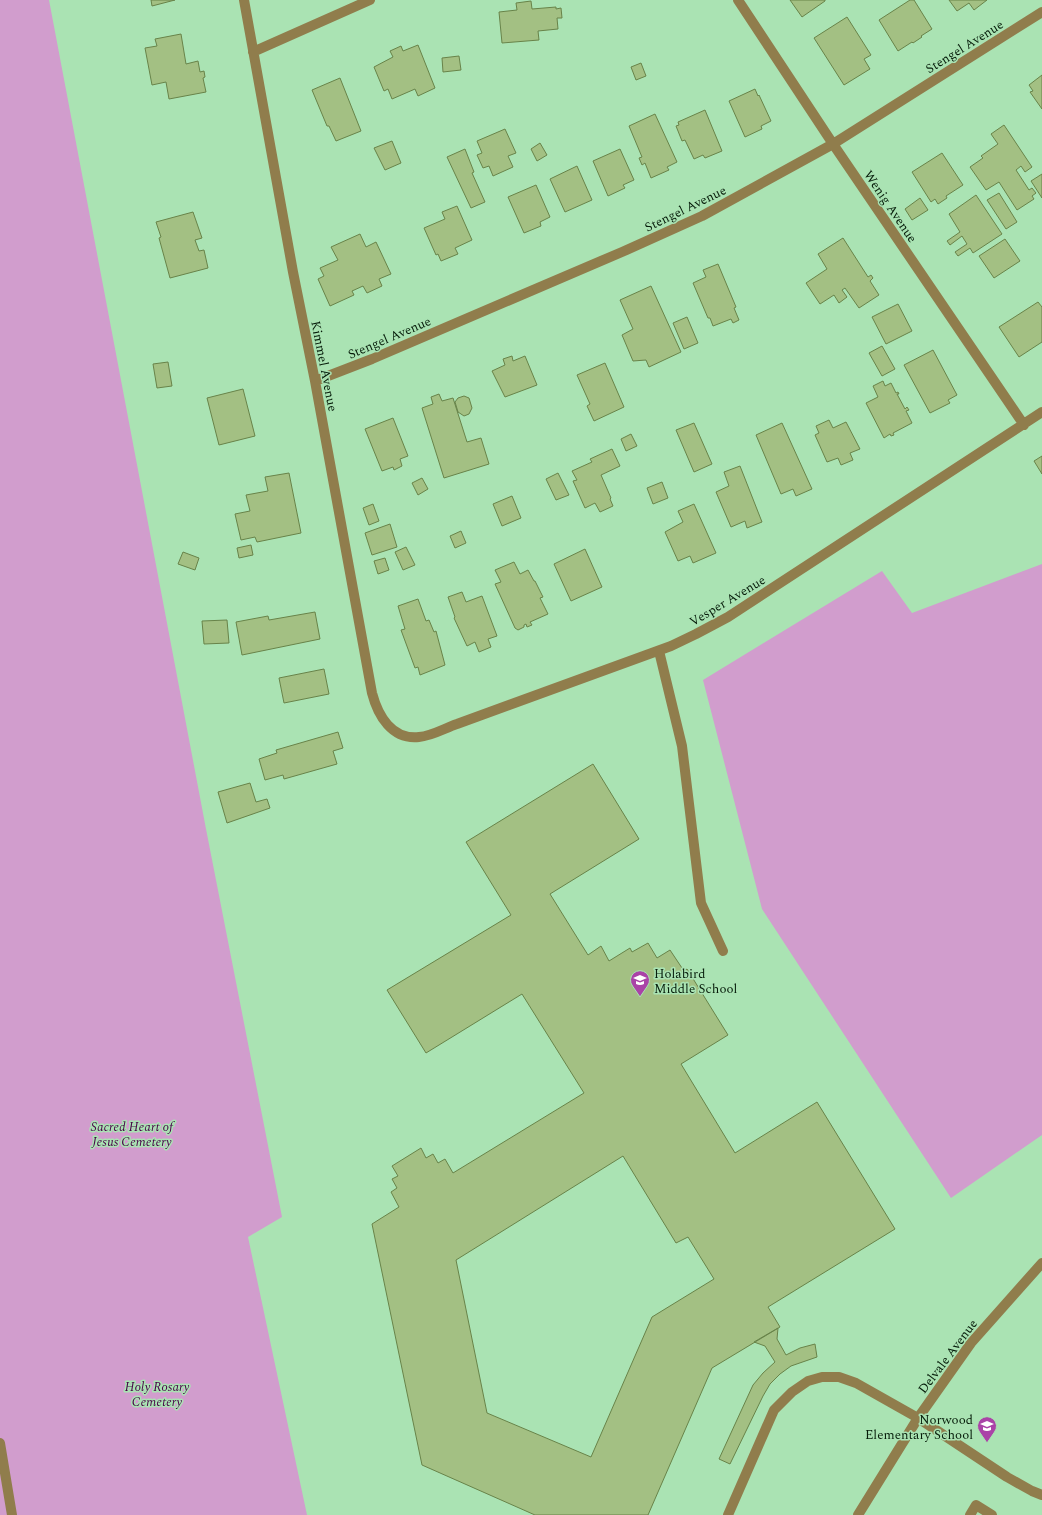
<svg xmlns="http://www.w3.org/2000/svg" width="1042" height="1515" font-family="Spectral,serif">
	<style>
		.green { fill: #d19dcd }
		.building { fill: #a3c083; stroke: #688349; fill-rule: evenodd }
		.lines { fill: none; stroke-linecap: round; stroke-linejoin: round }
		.minor { stroke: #907d4c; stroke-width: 10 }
		.labels { text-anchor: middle; stroke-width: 3; stroke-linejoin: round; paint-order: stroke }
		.street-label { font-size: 13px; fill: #061c0a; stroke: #aae3b3 }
		.poi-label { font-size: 13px; fill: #061c0a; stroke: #aae3b3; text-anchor: start }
		.park-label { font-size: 13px; font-style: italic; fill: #480248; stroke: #aae3b3 }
	</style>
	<rect width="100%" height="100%" fill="#aae3b3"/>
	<!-- green -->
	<path class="green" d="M0,0H49L206,829L282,1217L248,1237L307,1515H0Z
		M1042,564V1135L951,1198L762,909L703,680L882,571L912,613Z"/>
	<!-- building -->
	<path class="building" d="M151,0H175L152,6Z
		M790,0H825V1L802,17Z
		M910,0H914L932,29L921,36L922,37L913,43L912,42L898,51L879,20Z
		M949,0H987L974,10L969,3L957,11Z
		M531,1L532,9L556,7V9L561,8L562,18H557L558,29L538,31L539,40L502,43L499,12L517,10L516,3Z
		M847,17L871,55L864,59L870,69L844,85L814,38Z
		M181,34L186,64L198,61L200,72L204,71L205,77L203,78L206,92L169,99L166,82L152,85L145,48L157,46L155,39Z
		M418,45L435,88L418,96L415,89L392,99L388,89L384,91L374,67L393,57L390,51L401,46L403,51Z
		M459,56L461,70L443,72L442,58Z
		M641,63L646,76L636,80L631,67Z
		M1042,75V109L1030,92L1033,91L1029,85Z
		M340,78L361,131L336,141L329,126H327L312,90Z
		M755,89L758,96L759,95L771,121L761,126L762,129L745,137L729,101Z
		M705,110L722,151L705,158L703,155L694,159L685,140L682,141L676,126L679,125L678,122Z
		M655,114L677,162L667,167L669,170L651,178L645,163L642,165L639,158L642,157L629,126Z
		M1004,125L1032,167L1025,172L1021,166L1016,170L1029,190L1032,188L1036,193L1032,196L1034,199L1017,210L999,182L986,190L970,167L983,158L981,156L998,144L991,134Z
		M505,129L516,153L508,156L513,167L493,176L489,166L483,168L477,155L482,153L477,141Z
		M392,141L401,163L385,170L374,148Z
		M540,143L547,155L537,161L531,149Z
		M465,149L474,172L472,173L485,202L471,208L447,157Z
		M620,149L634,180L623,185L625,188L608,196L593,161Z
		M942,153L963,185L946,196L947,198L938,204L935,199L931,202L912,172Z
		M577,166L592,200L565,212L550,179Z
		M1042,174V198L1031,181Z
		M536,185L550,217L540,222L541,226L524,233L508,197Z
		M999,193L1017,222L1006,229L987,200Z
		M976,195L1002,234L973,253L970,248L958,256L955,252L967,244L962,236L950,245L947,241L960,232L949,214Z
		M920,198L928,210L912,220L905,209Z
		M457,206L472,240L455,248L458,254L441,261L438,254L436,255L424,228L445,219L442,212Z
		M193,212L202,238L195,240L199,251L204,250L208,268L170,278L159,238L161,237L156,222Z
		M360,234L366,247L376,242L391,274L379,279L382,286L367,293L363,286L352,291L354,295L330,306L318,279L324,276L320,268L338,260L331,247Z
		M843,238L868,277L871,275L873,278L870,281L879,295L859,308L845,288L842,290L847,297L839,303L834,295L820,304L806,283L827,269L818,254Z
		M1005,239L1020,261L994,278L979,256Z
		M718,264L736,307L734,308L739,320L733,323L731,319L713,326L710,318H708L693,283L706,277L703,270Z
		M651,286L681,352L649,367L646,360L633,361L622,335L633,329L620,300Z
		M1038,302L1042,307V342L1019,357L999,327Z
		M898,304L912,331L886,344L872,317Z
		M687,317L698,343L684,349L673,323Z
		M882,346L895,369L882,376L869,353Z
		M933,350L957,395L948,400L950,403L930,413L904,365Z
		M512,356L513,361L525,356L537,385L505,397L492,371L505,365L503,359Z
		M168,362L172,386L157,388L153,364Z
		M605,363L624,407L594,421L587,406L590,404L577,375Z
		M883,381L885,386L891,383L896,393L898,392L899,394H897L905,409L907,407L909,410L906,411L912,423L893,433L894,435L891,436L890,434L884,438L866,403L878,397L873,386Z
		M243,389L255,436L219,445L207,398Z
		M439,394L442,401L453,398L467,442L481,438L489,464L444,478L422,408L433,404L431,397Z
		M464,396L469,398L472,408L469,414L464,416L458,412L455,402L458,398Z
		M393,418L408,456L400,459L402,466L394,470L393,467L382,471L365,429Z
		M829,420L833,428L846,422L860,449L850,453L853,460L841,465L838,458L827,462L815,435L819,433L816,426Z
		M694,423L712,464L694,472L676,430Z
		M782,423L812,489L796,496L793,489L781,494L756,435Z
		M631,434L637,446L626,451L621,439Z
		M612,449L620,466L601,475L611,498L610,499L613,506L600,512L595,503L585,508L573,481L577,480L572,471L592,462L590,459Z
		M1042,456V474L1034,461Z
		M740,466L762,522L747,528L745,521L731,527L716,492L729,486L724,472Z
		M289,473L301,533L257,542L255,537L241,540L235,514L250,511L246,495L268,491L265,477Z
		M558,473L569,495L556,500L546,479Z
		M422,478L428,489L418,495L412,483Z
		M662,482L668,498L653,504L647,488Z
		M512,496L521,518L502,526L493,504Z
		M373,504L379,521L369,525L363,508Z
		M694,504L716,553L693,563L690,556L678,561L665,532L683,522L678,511Z
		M390,524L397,547L372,555L365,533Z
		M461,531L466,543L455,548L450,536Z
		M251,545L253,555L239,558L237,548Z
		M406,547L415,565L403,570L395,552Z
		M585,549L602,587L571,601L554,564Z
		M183,552L199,558L195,570L178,564Z
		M385,558L389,570L378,574L374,561Z
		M514,562L520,574L528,570L534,581H535L543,597L540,598L548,614L530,622L532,625L527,627L526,624L524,625V627L518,630L515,628L495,584L501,582L495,570Z
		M462,592L466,602L482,596L497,636L488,639L491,647L479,652L475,642L467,646L454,618L455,617L448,597Z
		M418,599L426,621L429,620L434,632L436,631L445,665L420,675L418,667L415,668L401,630L405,629L398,606Z
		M315,612L320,639L242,655L236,622L268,616L269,620Z
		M227,620L229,643L204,644L202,621Z
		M324,669L329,694L284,703L279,678Z
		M338,732L343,748L333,751L337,764L284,779L283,775L265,780L259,759L277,753L276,750Z
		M593,764L639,839L550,894L588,955L601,946L609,961L630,948L632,952L648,943L657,958L670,950L684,971L687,969L728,1035L681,1064L735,1153L817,1102L895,1229L768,1307L780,1327L712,1368L648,1515H535L422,1465L372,1224L399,1207L391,1192L397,1188L392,1179L398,1176L392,1166L421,1148L426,1158L433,1154L438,1163L445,1159L453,1173L584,1093L522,994L426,1053L387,990L511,915L466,842ZM623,1156L676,1243L688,1237L714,1279L652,1317L591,1457L487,1413L456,1260Z
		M250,783L256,802L267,799L270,808L227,823L218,792Z
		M778,1328L777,1339L786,1355L800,1348L815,1344L817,1357L791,1366L780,1374L770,1384L763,1396L730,1464L719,1459L753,1385L763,1373L775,1362L765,1346L754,1342Z"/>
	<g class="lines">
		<!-- minor -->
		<path class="minor" d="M244,0L293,272L315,381L372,693C378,716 392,740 419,737C432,736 445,728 457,724L671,646L696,634L728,617L1042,412
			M738,0L833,144L1024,425
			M253,52L370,0
			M315,381L372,359L622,252L702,216L833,144L1042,12
			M659,651L682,746L701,903L723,951
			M0,1443L12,1515
			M728,1515L774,1410L792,1392L808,1381L822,1377H839L856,1383L918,1418L1007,1477L1032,1491L1042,1495
			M858,1515L918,1418L971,1343L1042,1263
			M970,1515L976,1505L992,1515"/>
	</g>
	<!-- icons -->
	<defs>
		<g id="school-pin" transform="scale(1)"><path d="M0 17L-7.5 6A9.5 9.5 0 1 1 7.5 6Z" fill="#aa43a7" stroke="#aae3b3"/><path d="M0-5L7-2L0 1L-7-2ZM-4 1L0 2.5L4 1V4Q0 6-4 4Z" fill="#fff"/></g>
	</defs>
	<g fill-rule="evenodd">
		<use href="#school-pin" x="640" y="980"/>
		<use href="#school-pin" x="987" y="1426"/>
	</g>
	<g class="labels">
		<!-- street labels -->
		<g class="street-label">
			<text transform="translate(964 46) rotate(-32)" y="5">Stengel Avenue</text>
			<text transform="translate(891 206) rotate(56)" y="5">Wenig Avenue</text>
			<text transform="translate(685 208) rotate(-26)" y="5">Stengel Avenue</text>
			<text transform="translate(389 337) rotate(-23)" y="5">Stengel Avenue</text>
			<text transform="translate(325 366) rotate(79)" y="5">Kimmel Avenue</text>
			<text transform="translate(727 600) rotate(-31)" y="5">Vesper Avenue</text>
			<text transform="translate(947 1356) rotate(-53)" y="5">Delvale Avenue</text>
		</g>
		<!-- poi labels -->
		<g class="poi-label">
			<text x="654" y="978">Holabird<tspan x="654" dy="15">Middle School</tspan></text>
			<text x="973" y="1424" text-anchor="end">Norwood<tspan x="973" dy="15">Elementary School</tspan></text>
		</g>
		<!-- park labels -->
		<g class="park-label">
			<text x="132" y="1131">Sacred Heart of<tspan x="132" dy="15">Jesus Cemetery</tspan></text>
			<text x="157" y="1391">Holy Rosary<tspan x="157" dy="15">Cemetery</tspan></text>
		</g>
	</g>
</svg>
